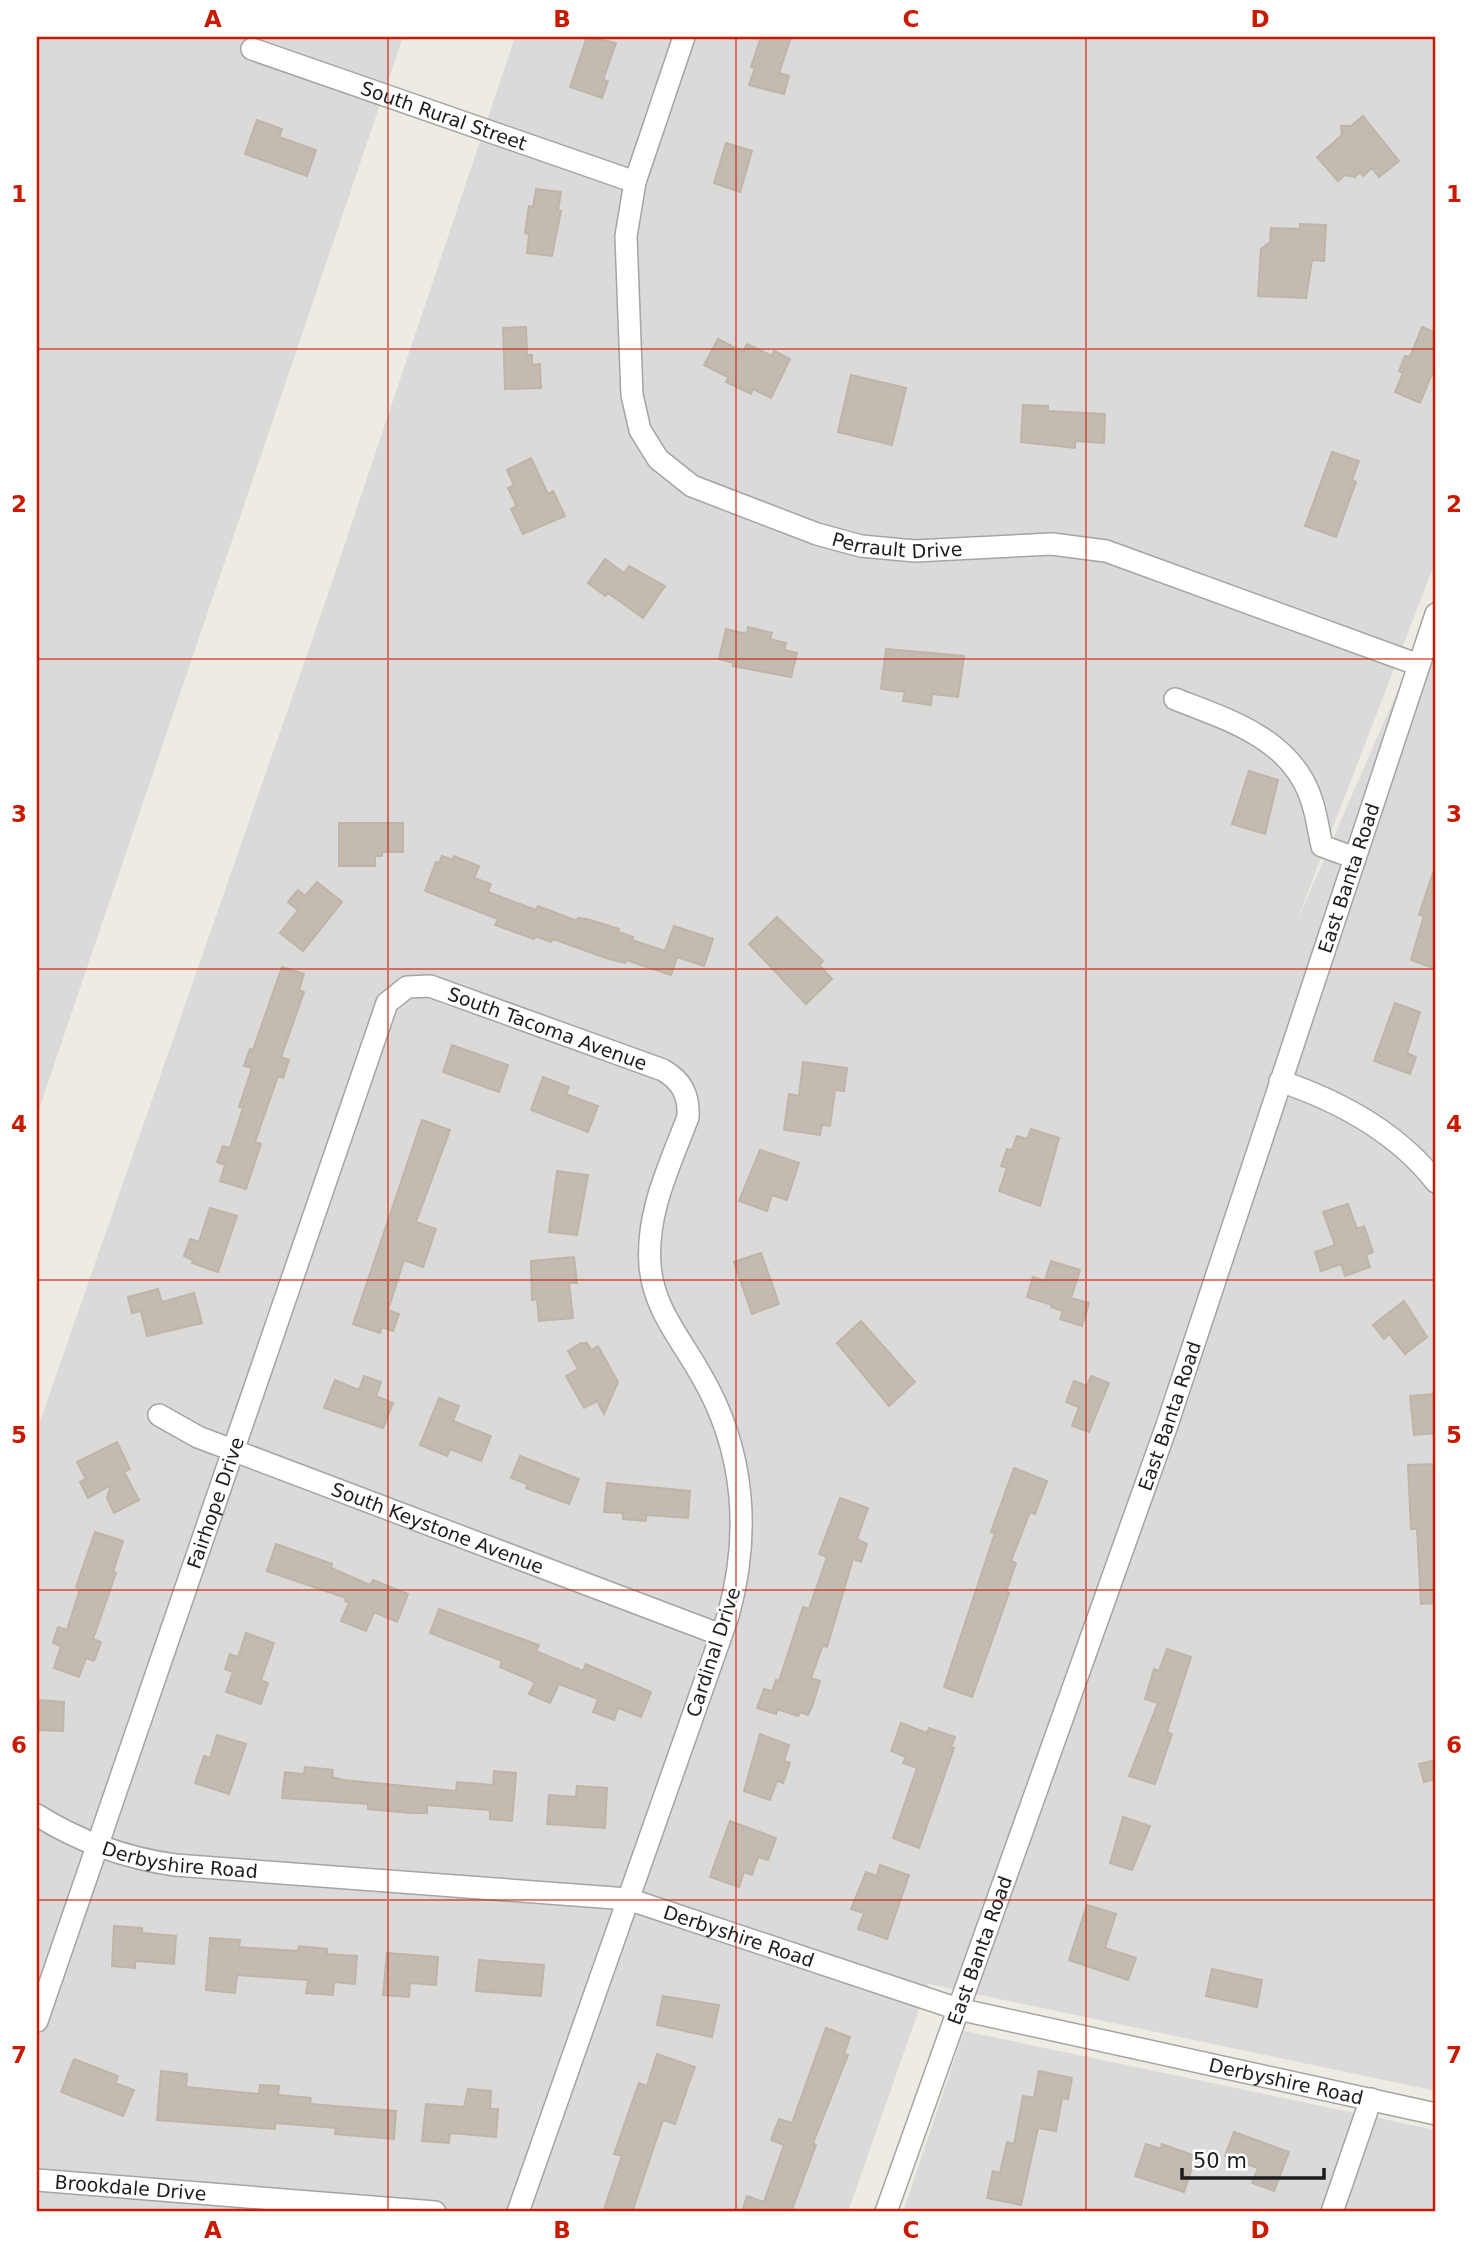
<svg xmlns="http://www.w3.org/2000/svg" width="1473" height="2249" font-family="'DejaVu Sans',sans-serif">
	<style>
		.residential { fill: #dbdada }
		.building { fill: #c3bbb2; stroke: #c0b4a4; stroke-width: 2 }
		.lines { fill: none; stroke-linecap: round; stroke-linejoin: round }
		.minor-casing { stroke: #a4a4a4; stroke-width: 24 }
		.minor { stroke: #fff; stroke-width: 21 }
		.grid { fill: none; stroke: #c91a00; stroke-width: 2; stroke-opacity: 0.55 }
		.labels { text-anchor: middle; stroke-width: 5; stroke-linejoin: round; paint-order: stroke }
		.street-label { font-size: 19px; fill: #1d1d1d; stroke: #fff }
		.neatline { fill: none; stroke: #c91a00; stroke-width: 2.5 }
		.grid-label { font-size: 23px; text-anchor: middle; font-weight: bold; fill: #c91a00 }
	</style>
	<rect width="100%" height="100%" fill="#eeece2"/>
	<!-- residential -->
	<path class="residential" d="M37,37H403L37,1115Z
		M515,37H1436V560L1296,923L1436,603V2091L928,1984L848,2212H37V1430L326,600Z
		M964,2031L1436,2130V2212H903Z"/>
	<!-- building -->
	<path class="building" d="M587,37L616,43L603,80L608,81L602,98L570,87Z
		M761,37H791L779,73L789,76L784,94L749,85L755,68L751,67Z
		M1363,116L1399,161L1379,177L1372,168L1363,176L1360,172L1355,177L1345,175L1338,181L1317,157L1342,135L1341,126H1351Z
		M257,120L282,129L279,137L316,150L307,176L245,154Z
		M726,143L752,151L740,192L714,183Z
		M536,189L561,192L558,210L561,211L552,256L527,253L529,234L525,233L529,206L533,207Z
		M1300,224L1326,225L1324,261L1312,260L1306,298L1258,296L1261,249L1270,242L1271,228L1300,229Z
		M526,327L527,355H532V365L540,364L541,388L505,389L503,328Z
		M1422,327L1436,333V364L1420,403L1395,392L1403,373L1399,371L1405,356L1410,357Z
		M718,339L743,352L747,344L772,356L774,351L790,359L771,398L753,389L751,394L726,382L728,377L704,365Z
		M851,375L906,388L892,445L838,432Z
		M1023,405L1048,406V411L1105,414L1104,443L1075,441V448L1021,442Z
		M1332,452L1359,461L1352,480L1356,482L1336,537L1305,526Z
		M531,458L548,494L553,491L565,516L523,534L511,509L517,506L508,488L514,485L507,470Z
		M605,559L624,573L629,566L665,586L643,618L608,593L605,596L588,583Z
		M748,627L772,633L770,639L786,643L784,650L797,653L791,677L733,666L734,663L719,659L726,629L747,634Z
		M886,649L964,656L958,697L932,694L931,705L903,701L905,692L881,689Z
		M1249,771L1278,780L1265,834L1232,824Z
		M339,823H403V852H382V856H375V866H339Z
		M442,856L453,860L454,856L479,866L474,878L491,884L488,892L536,910L538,906L577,921L578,918L587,919L619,929L618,932L633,937L632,940L665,951L674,926L713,939L704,966L677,957L671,975L626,960L625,963L609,959L553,939L551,942L535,936L534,939L495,925L498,919L425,891L436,862L439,863Z
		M1433,873H1436V969L1411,960L1424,916L1419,915Z
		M317,882L342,902L303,951L280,933L298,910L288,902L298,890L305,896Z
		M777,917L823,961L819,965L832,979L806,1004L749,944Z
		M282,967L304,974L299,990L304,992L281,1057L289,1060L283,1078L278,1076L255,1142L261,1144L246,1189L220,1181L225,1165L217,1162L223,1146L230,1148L243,1108L239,1107L252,1068L244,1066L250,1049L253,1050Z
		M1395,1003L1420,1012L1407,1053L1416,1057L1410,1074L1374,1061Z
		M452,1045L508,1065L499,1092L443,1072Z
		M803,1062L847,1068L844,1091L835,1090L830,1126L822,1125L820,1135L784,1130L789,1094L799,1096Z
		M543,1077L569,1087L566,1094L598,1106L588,1132L531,1110Z
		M422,1120L450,1130L416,1222L436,1229L423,1267L404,1260L388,1310L399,1314L393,1331L382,1327L380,1333L353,1324Z
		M1031,1129L1059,1138L1040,1206L999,1191L1007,1168L1001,1166L1007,1149L1012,1150L1017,1136L1027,1139Z
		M760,1150L799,1163L787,1200L772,1195L767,1211L739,1201Z
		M557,1171L588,1175L577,1235L549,1232Z
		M1348,1204L1357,1229L1364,1226L1373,1252L1366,1255L1370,1267L1345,1276L1341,1264L1321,1271L1315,1252L1335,1245L1323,1212Z
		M210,1208L237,1216L218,1272L192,1263L193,1260L184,1256L190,1239L199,1242Z
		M761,1253L779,1304L752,1314L734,1262Z
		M574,1257L577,1283H569L573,1318L539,1321L537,1299L532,1300L531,1261Z
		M1051,1261L1080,1270L1071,1298L1089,1303L1082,1326L1060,1319L1063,1311L1051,1307L1052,1305L1027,1297L1033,1277L1045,1281Z
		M158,1289L162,1302L194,1293L202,1323L147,1336L141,1311L132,1313L128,1297Z
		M1404,1301L1427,1337L1405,1354L1389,1334L1384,1339L1373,1325Z
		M861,1321L915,1382L889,1406L837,1343Z
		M581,1343H587L591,1350L598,1346L618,1382L604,1414L597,1401L584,1408L566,1376L578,1369L568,1351Z
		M364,1376L381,1382L376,1396L393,1403L383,1428L324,1408L335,1380L359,1390Z
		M1091,1376L1109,1383L1089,1432L1072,1426L1079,1407L1066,1402L1074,1381L1087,1386Z
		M1436,1394V1433L1414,1435L1410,1396Z
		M439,1398L459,1406L453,1421L491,1436L481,1461L450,1449L447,1456L420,1445Z
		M117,1442L130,1469L124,1472L139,1500L114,1513L107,1498L111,1485L88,1498L80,1482L86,1479L77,1462Z
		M520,1456L579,1479L569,1504L526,1488L527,1484L511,1478Z
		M1436,1464V1603L1421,1604L1417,1529H1411L1408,1465Z
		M1014,1468L1047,1481L1035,1514L1030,1512L1011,1561L1016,1563L1006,1592L1009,1593L972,1697L944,1687L995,1533L991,1532Z
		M607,1483L690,1491L688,1518L646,1515V1521L623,1519V1513L604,1512Z
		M840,1498L868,1508L857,1539L867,1544L861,1562L853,1559L827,1647L823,1645L811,1678L820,1681L812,1707L808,1715L800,1712L798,1716L777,1709L776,1714L757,1708L764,1689L772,1691L776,1680L779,1681L803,1607L809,1609L827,1557L819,1554Z
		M95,1532L123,1541L113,1572L116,1573L93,1639L101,1642L94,1661L86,1658L79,1677L54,1668L61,1646L53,1643L58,1627L67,1630L80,1589L76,1587Z
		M276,1544L332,1564L331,1568L370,1585L373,1580L408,1594L397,1622L374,1612L366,1631L341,1621L349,1603L345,1601L346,1598L267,1571Z
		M439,1609L539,1645L536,1651L583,1671L586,1664L651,1692L641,1717L618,1708L614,1720L593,1712L598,1699L559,1684L550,1703L529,1694L535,1682L500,1667L502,1661L430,1633Z
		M246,1633L274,1643L261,1680L268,1683L261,1704L226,1692L233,1672L225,1669L230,1654L238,1657Z
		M1167,1649L1191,1657L1167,1732L1172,1734L1155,1784L1129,1776L1158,1703L1145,1699L1154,1669L1159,1671Z
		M37,1700L64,1702L63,1731L37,1730Z
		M901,1723L927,1733L929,1728L955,1737L951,1747L954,1748L919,1848L893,1838L917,1768L903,1763L906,1757L891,1751Z
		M760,1734L789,1745L784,1761L790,1763L783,1783L777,1781L770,1800L744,1791Z
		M217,1735L246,1744L229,1794L195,1783L204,1756L210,1758Z
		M1436,1760V1779L1424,1782L1419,1764Z
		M305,1767L333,1770L332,1777L343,1780L456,1791L457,1782L493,1785L494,1771L516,1773L512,1821L490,1819V1810L427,1805V1813H411L368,1809V1804L282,1798L285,1772L304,1774Z
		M577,1786L607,1788L605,1828L547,1824L549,1795L576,1797Z
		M1123,1817L1150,1826L1132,1870L1110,1863Z
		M730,1821L776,1838L768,1860L758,1857L752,1875L744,1872L739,1887L710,1877Z
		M880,1865L909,1875L887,1939L858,1929L864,1913L851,1909L866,1872L877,1876Z
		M1087,1905L1116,1914L1105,1948L1136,1958L1128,1980L1069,1960Z
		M114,1926L142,1928V1933L176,1936L174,1964L135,1961V1968L112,1966Z
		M210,1938L240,1940L239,1947L298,1951L299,1946L327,1949V1954L357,1956L355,1984L334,1982L333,1995L306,1993L308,1980L237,1975L235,1993L206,1990Z
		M387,1953L438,1957L436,1985L410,1983L409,1997L383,1995Z
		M479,1960L544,1965L541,1996L476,1991Z
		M1212,1969L1262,1980L1257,2007L1206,1996Z
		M663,1996L719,2005L712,2037L657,2025Z
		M826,2028L850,2037L844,2054L848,2055L813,2143L816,2145L791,2212H742L747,2196L764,2202L784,2145L771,2140L779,2119L792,2123Z
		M657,2054L695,2067L688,2086L675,2124L663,2120L632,2212H603L622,2156L614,2154L639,2083L647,2086Z
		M74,2059L118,2076L115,2083L134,2090L123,2116L61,2092Z
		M161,2071L187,2074L186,2087L259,2094L260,2085L279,2086L278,2095L311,2098L310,2104L396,2111L394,2139L335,2134L336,2128L275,2123V2129L157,2120Z
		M1039,2071L1072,2078L1068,2099L1062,2098L1056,2131L1038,2128L1021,2205L987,2198L993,2171L1000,2173L1007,2142L1014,2144L1023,2096L1034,2098Z
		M468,2089L491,2091L490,2109H498L496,2137L450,2133L449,2143L422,2141L426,2104L464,2107Z
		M1234,2132L1289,2152L1274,2191L1252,2183L1258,2168L1225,2156Z
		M1146,2144L1161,2149L1162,2144L1196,2156L1184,2192L1135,2176Z"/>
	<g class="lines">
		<!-- minor casing -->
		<g class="minor-casing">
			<g id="minor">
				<path id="s1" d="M684,37L635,182L626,236L632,395L640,430L658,459L692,486L817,534L861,546L915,551L1052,544L1106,551L1419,665"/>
				<path id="s2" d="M252,49L635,182"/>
				<path d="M1175,699C1226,719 1287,737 1309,793C1316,809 1318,829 1322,846L1355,858"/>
				<path d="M1280,1081C1339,1101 1397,1132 1436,1182"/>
				<path id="s3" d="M159,1415L198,1437L721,1635"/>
				<path id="s4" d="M37,1815C78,1841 126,1858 175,1865L628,1899L958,2009L1436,2114"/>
				<path id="s5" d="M37,2021L387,1003L407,987L430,986L663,1070C682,1081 689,1095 688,1117C670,1165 646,1212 650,1265C653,1308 681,1339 701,1375C745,1450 751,1534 728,1616L518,2212"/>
				<path id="s6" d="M37,2180L435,2212"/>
				<path id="s7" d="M886,2212L1167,1425L1436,614"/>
				<path d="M1332,2212L1371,2099"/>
			</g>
		</g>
		<!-- minor -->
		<use href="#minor" class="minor"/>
	</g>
	<!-- grid -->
	<path class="grid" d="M388,37V2212M736,37V2212M1086,37V2212M37,349H1436M37,659H1436M37,969H1436M37,1280H1436M37,1590H1436M37,1900H1436"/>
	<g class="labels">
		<!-- street labels -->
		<g class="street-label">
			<text dy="7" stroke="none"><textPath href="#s2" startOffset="203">South Rural Street</textPath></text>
			<text dy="7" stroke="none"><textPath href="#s1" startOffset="696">Perrault Drive</textPath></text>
			<text dy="7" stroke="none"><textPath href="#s7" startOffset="1412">East Banta Road</textPath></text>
			<text dy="7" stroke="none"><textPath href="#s5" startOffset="1250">South Tacoma Avenue</textPath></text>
			<text dy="7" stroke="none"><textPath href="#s7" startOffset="845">East Banta Road</textPath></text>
			<text dy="7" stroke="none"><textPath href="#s5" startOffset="548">Fairhope Drive</textPath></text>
			<text dy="7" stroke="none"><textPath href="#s3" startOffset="301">South Keystone Avenue</textPath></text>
			<text transform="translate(713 1652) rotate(-72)" y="7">Cardinal Drive</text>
			<text dy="7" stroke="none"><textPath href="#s4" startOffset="152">Derbyshire Road</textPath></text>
			<text dy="7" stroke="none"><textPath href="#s4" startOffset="719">Derbyshire Road</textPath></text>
			<text dy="7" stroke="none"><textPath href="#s7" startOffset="278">East Banta Road</textPath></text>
			<text dy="7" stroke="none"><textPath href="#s4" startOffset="1286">Derbyshire Road</textPath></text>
			<text dy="7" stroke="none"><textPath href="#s6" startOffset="94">Brookdale Drive</textPath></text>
		</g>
	</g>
	<!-- border -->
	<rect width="1473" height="2249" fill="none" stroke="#ffffff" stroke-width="77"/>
	<!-- scale -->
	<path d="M1182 2168v10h142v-10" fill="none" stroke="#1d1d1d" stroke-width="3.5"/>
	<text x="1193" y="2168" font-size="21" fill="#1d1d1d" stroke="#ffffff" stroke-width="5" paint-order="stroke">50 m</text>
	<rect x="38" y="38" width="1396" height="2172" class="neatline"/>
	<g class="grid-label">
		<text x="213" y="27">A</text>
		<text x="562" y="27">B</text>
		<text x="911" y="27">C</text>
		<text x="1260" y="27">D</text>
		<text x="19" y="202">1</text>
		<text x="1454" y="202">1</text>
		<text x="19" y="512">2</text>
		<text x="1454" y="512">2</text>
		<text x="19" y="822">3</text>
		<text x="1454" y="822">3</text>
		<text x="19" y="1132">4</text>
		<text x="1454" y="1132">4</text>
		<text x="19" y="1443">5</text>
		<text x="1454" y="1443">5</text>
		<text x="19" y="1753">6</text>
		<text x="1454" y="1753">6</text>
		<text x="19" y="2063">7</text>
		<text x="1454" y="2063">7</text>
		<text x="213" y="2238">A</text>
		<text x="562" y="2238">B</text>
		<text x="911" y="2238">C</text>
		<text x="1260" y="2238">D</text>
	</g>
</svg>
